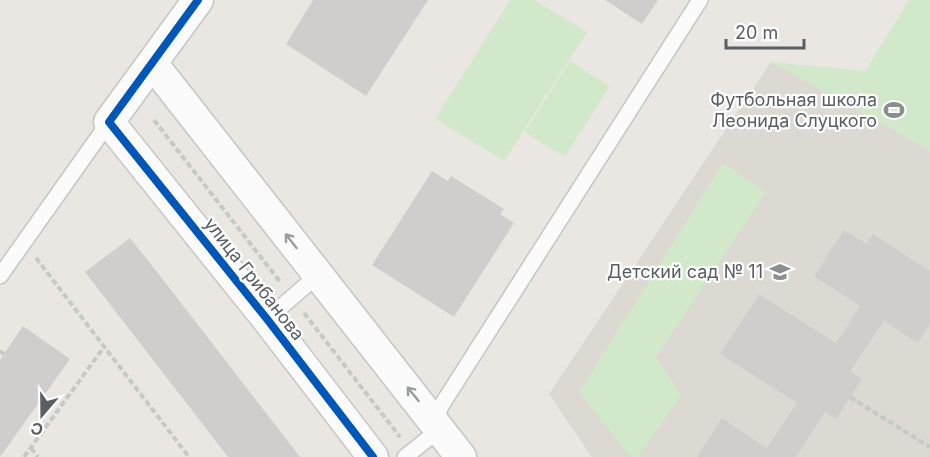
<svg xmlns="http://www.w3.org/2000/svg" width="930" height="457" font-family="Inter,sans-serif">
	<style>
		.education { fill: #dcd9d2 }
		.green { fill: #d2e8cb }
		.building { fill: #d0cecc }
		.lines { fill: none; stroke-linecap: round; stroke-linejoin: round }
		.service-casing { stroke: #c5c5c4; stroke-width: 18 }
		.minor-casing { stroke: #c5c5c4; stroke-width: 33 }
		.path { stroke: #c4cbc7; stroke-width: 4; stroke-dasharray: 6 3; stroke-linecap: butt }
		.service { stroke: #fcfbfb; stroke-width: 15 }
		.minor { stroke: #fcfbfb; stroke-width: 30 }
		.cycleway-casing { stroke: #fff; stroke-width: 11 }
		.cycleway { stroke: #0057b8; stroke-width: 8 }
		.oneway { stroke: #9a9d9f }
		.labels { text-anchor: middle; stroke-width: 4.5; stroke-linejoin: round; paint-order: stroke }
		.poi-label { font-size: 18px; fill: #585e62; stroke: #fff; text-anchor: end }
		.street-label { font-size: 18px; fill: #585e62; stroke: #fff }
	</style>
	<rect width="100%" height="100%" fill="#eae7e2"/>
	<!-- education -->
	<path class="education" d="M771,62L930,150V457H592L549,394Z"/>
	<!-- green -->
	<path class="green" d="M510,0H535L587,32L504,161L435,119Z
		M909,0H930V150L771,62L865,71Z
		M570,61L610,86L565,157L525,132Z
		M723,163L766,192L656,357L681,395L638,457H631L579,392Z"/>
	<!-- building -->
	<path class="building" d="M313,0H428L366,96L286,44Z
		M605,0H658L642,24Z
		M432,171L448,181L451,176L504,209L500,214L514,223L454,317L372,265Z
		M844,230L867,244L873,234L930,271V324L918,343L884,321L850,372L862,379L836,419L825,412L796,457H697L722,418L767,448L797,403L720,354L759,294L836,343L860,306L814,276Z
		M130,238L161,277L300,457H228L85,272Z
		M23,326L70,359L0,457V360Z"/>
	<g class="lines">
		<!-- service casing -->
		<g class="service-casing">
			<path id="service" d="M0,276L109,122
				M267,319L318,275
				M435,422L441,406L700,0
				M405,457L440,429"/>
		</g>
		<!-- minor casing -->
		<g class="minor-casing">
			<path id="minor" d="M198,0L109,122L267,319L373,457
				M152,63L461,457"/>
		</g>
		<!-- path -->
		<path class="path" d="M154,120L281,283
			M36,258L189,457
			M304,313L400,437
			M0,351L4,354
			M850,397L930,447
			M31,448L38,457
			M24,457L104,347"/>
		<!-- service -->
		<use href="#service" class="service"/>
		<!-- minor -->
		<use href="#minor" class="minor"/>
		<!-- cycleway casing -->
		<g class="cycleway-casing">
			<path id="cycleway" d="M198,0L109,122L267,319L373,457"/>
		</g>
		<!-- cycleway -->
		<use href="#cycleway" class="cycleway"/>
	</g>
	<!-- one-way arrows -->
	<defs><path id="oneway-shaft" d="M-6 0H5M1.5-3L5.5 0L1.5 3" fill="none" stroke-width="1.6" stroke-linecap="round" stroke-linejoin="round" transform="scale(1.5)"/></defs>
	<g class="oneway">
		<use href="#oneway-shaft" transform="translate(291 241) rotate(-128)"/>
		<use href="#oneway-shaft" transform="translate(413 394) rotate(-129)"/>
	</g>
	<!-- icons -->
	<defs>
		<g id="stadium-bare" transform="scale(1.62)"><path d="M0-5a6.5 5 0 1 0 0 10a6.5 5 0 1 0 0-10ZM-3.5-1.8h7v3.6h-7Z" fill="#8b8e8f" stroke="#fff" stroke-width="2.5" paint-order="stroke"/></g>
		<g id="school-bare" transform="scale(1.62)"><path d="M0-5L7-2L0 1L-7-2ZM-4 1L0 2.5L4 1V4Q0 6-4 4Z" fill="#8b8e8f" stroke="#fff" stroke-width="2.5" paint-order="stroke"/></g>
	</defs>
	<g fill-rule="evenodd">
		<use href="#stadium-bare" x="894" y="110"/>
		<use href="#school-bare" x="780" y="272"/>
	</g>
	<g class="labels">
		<!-- poi labels -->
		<g class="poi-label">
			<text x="877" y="106">Футбольная школа<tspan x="877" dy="21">Леонида Слуцкого</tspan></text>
			<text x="763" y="278">Детский сад № 11</text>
		</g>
		<!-- street labels -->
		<g class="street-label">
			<text transform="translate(254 279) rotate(52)" y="6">улица Грибанова</text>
		</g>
	</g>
	<!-- north arrow -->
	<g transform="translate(42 415) rotate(200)" stroke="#ffffff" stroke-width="4.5" paint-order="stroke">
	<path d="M0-4.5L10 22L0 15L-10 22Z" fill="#585e62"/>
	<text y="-9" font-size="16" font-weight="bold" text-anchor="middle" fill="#585e62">С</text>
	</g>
	<!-- scale -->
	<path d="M726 39v9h78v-9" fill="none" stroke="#585e62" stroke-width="3"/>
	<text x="735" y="39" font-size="18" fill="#585e62" stroke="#ffffff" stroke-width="4.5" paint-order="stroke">20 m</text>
</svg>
